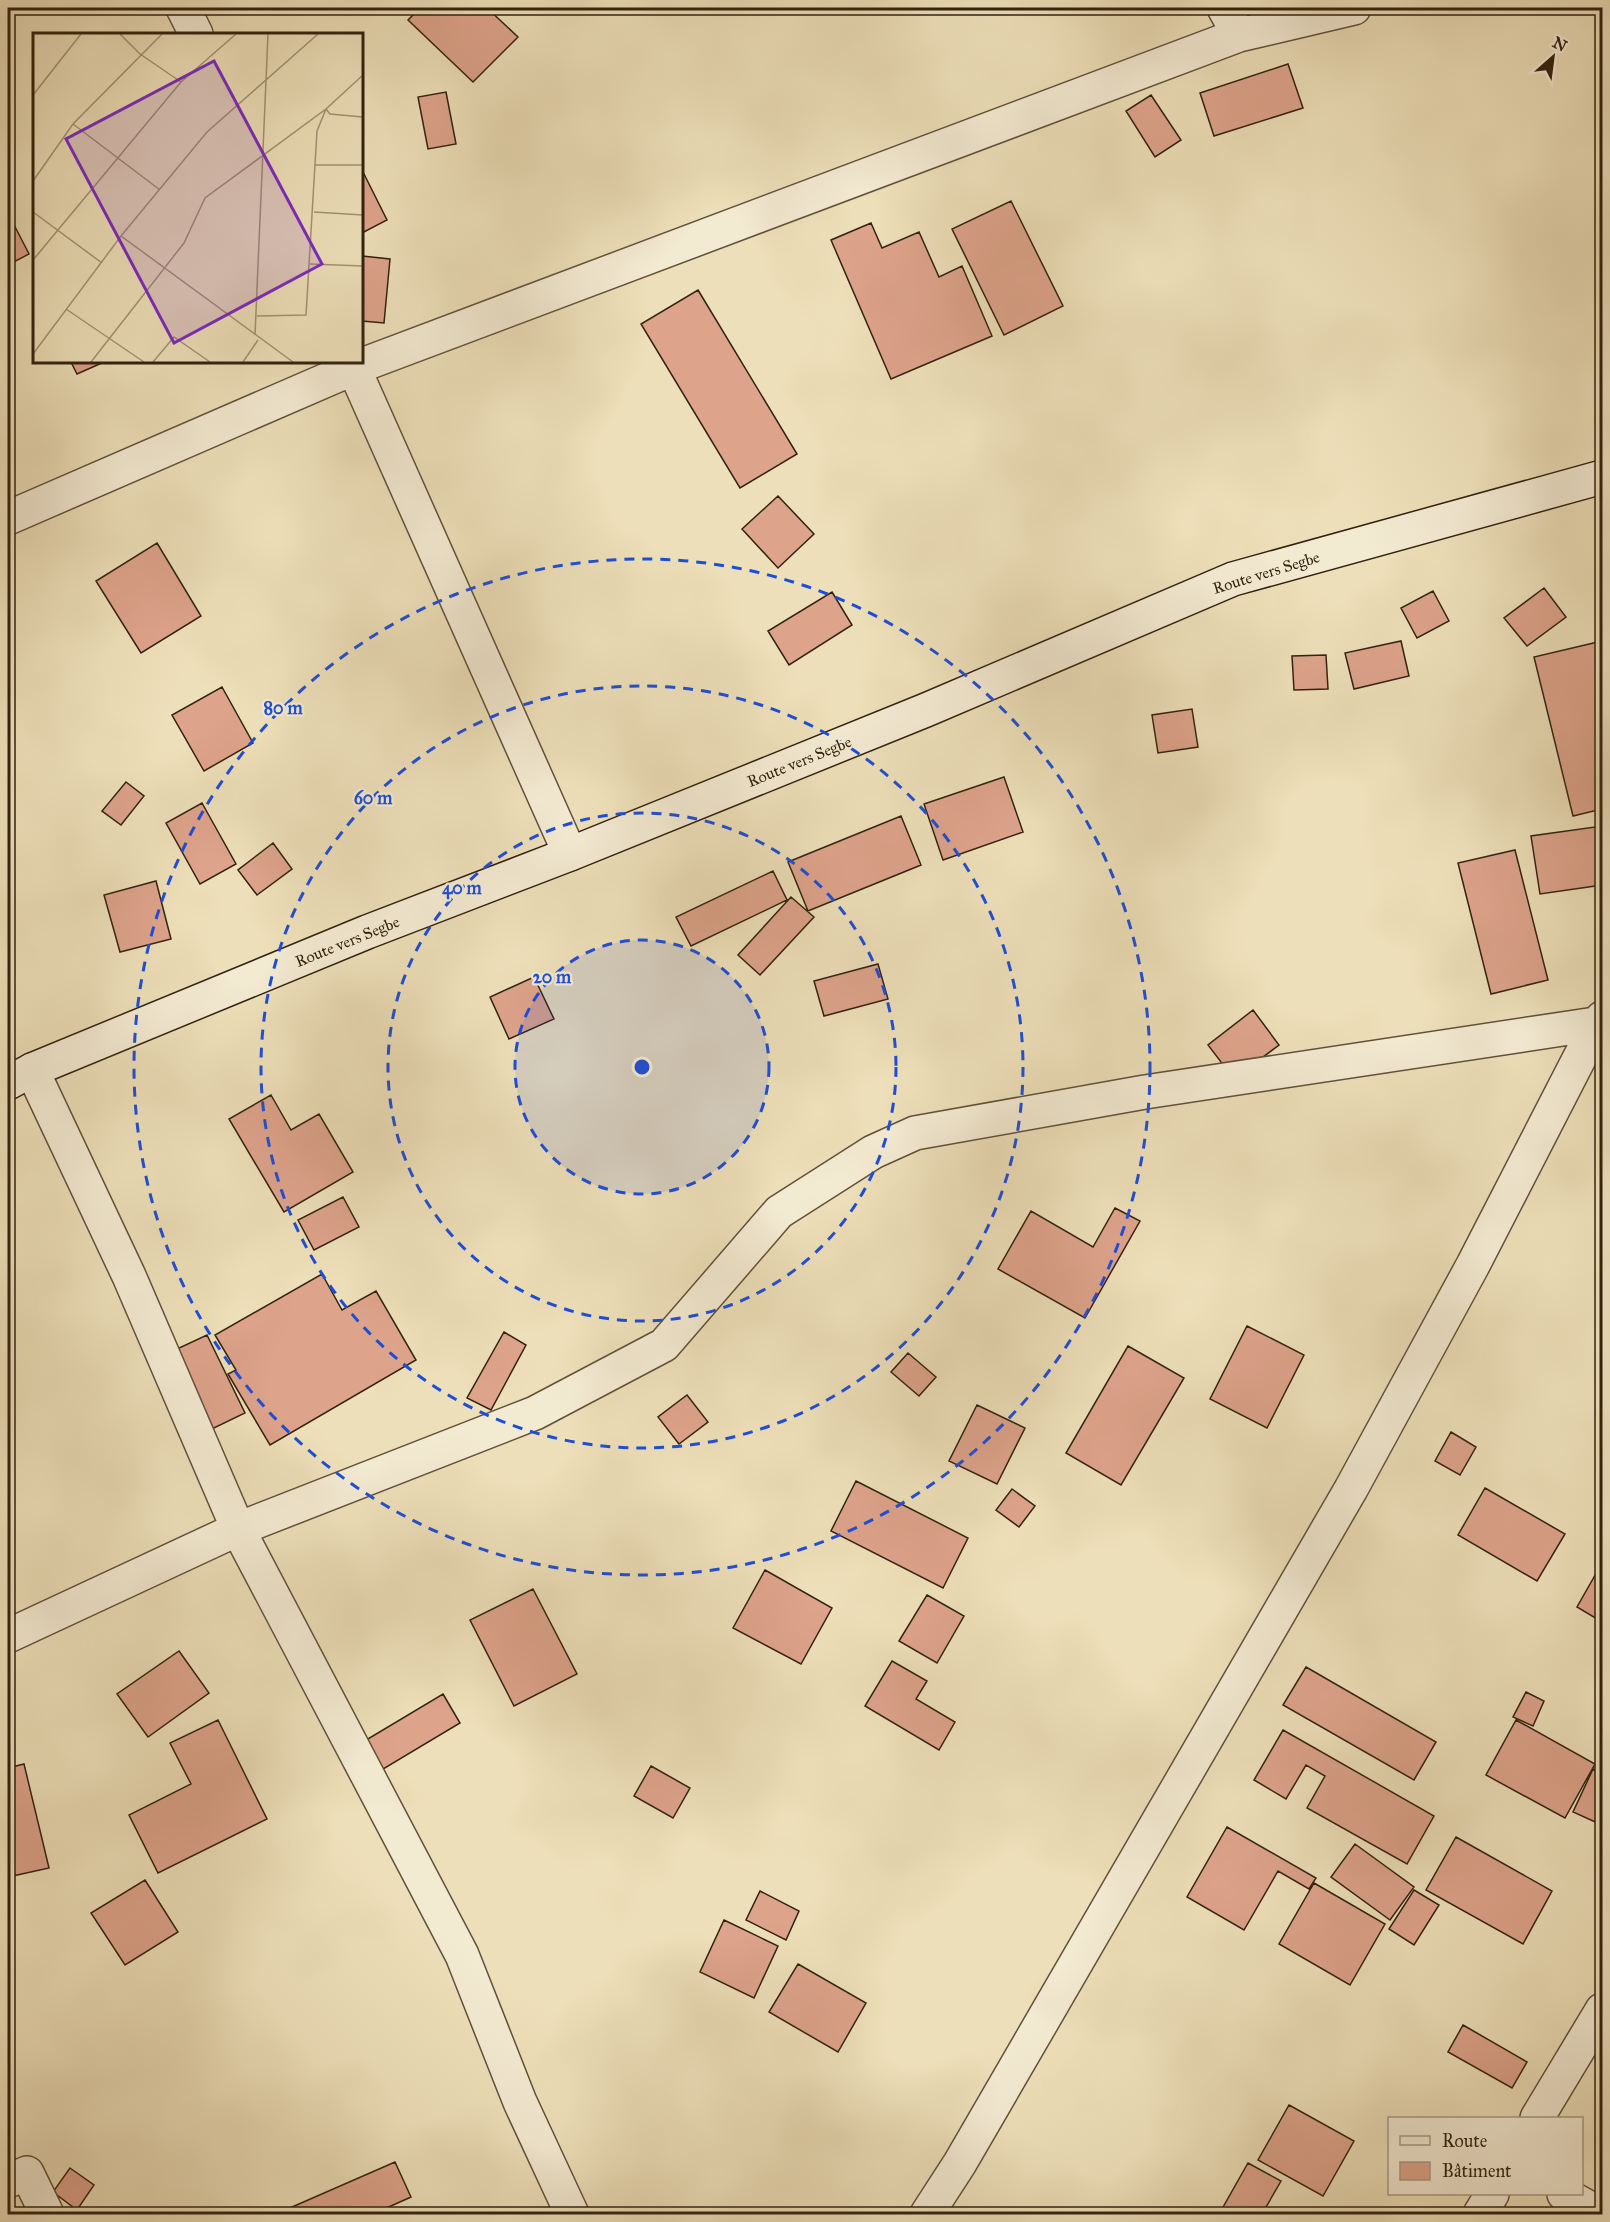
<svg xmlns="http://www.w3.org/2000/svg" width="1610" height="2222" font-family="'IM FELL Great Primer',serif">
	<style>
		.building { fill: #dda38b; stroke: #32220f; stroke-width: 1.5 }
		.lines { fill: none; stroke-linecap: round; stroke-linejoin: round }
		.minor-casing { stroke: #61513a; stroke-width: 36 }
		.secondary-casing { stroke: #32220f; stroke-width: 36 }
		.minor { stroke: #f3ead2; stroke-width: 33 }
		.secondary { stroke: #f3ead2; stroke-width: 33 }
		.ring { fill: none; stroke: #1d4ed8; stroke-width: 3; stroke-dasharray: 10 8 }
		.labels { text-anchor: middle; stroke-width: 4.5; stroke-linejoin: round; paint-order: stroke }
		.street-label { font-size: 16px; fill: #32220f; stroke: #f3ead2 }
		.inset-road { fill: none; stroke: #a29375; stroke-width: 1.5 }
		.view { fill: #7b2cbf; fill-opacity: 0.15; stroke: #7b2cbf; stroke-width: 3 }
		.inset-edge { fill: none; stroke: #32220f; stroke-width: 3 }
		.centre { fill: #1d4ed8; stroke: #f3ead2; stroke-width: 3 }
		.ring-label { font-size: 18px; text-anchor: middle; font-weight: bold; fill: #1d4ed8; stroke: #f3ead2; stroke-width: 4.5; stroke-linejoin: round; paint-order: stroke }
	</style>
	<rect width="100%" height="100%" fill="#eddfb9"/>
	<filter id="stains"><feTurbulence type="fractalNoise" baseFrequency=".00333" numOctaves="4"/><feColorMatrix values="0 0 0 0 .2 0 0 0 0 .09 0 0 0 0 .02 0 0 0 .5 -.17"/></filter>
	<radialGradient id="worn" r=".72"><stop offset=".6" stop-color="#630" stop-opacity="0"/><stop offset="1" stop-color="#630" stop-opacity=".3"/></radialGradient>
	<!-- building -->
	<path class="building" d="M420,8H487L518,37L473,82L408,20Z
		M1288,64L1303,108L1214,136L1200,93Z
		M446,92L456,144L428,149L418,97Z
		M1151,95L1181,140L1155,157L1126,111Z
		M362,170L387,220L362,233Z
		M1011,201L1063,306L1004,335L952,229Z
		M10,217L29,254L8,265V219Z
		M871,223L882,248L919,232L939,277L962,266L992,336L891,379L831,240Z
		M362,256L390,259L384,323L362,321Z
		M698,290L797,454L740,488L641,324Z
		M71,362H104L77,374Z
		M778,496L814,534L778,568L742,529Z
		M157,543L201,616L141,653L96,581Z
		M1544,588L1566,617L1527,646L1504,618Z
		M1433,591L1449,621L1417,638L1401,608Z
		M832,592L852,625L789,665L768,631Z
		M1401,641L1409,676L1354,689L1345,653Z
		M1602,641V809L1573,816L1534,657Z
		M1326,655L1328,689L1294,690L1292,656Z
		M222,687L253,743L204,771L172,715Z
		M1192,709L1198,747L1158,753L1152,715Z
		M1004,777L1023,832L943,860L924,804Z
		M126,782L144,796L121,825L102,811Z
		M202,803L236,864L200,884L166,823Z
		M901,816L921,865L808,911L788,862Z
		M1602,826V885L1540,894L1531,836Z
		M273,843L292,869L257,895L238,870Z
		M1515,850L1548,980L1491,994L1458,863Z
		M773,871L787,900L691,946L676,917Z
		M156,881L171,939L120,952L104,895Z
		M791,897L814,917L760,975L738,955Z
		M878,964L888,999L824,1016L814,981Z
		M534,977L554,1019L509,1039L490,997Z
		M1253,1010L1279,1045L1234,1079L1208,1045Z
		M271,1095L291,1130L319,1114L353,1172L284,1212L229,1119Z
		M343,1197L359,1227L314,1250L298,1220Z
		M1115,1208L1140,1221L1085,1318L998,1269L1031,1211L1093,1247Z
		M322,1274L342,1310L376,1291L416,1360L270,1445L228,1374L236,1370L215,1335Z
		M1247,1326L1304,1355L1267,1428L1210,1399Z
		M504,1332L526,1345L491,1410L467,1398Z
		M207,1335L245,1413L187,1441L149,1362Z
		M1128,1346L1184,1378L1121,1485L1066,1453Z
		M908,1353L936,1377L919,1396L891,1372Z
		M687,1395L708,1422L679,1444L658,1417Z
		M977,1405L1025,1428L997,1484L949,1461Z
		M1451,1432L1476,1447L1460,1475L1435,1461Z
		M856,1481L968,1538L943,1588L831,1531Z
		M1485,1488L1565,1534L1537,1581L1458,1535Z
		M1012,1489L1035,1506L1019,1527L996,1510Z
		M1602,1563V1622L1577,1607Z
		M765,1570L832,1608L801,1664L733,1628Z
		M533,1589L577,1674L514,1706L470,1620Z
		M927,1595L964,1616L937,1663L899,1641Z
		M179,1651L209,1693L148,1737L117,1694Z
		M892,1661L927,1681L916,1699L955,1722L939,1750L865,1706Z
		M1306,1667L1436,1742L1414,1780L1283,1705Z
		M1526,1692L1544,1701L1533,1726L1513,1717Z
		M443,1694L460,1723L363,1781L346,1752Z
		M218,1720L267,1819L158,1873L129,1815L191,1784L170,1743Z
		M1516,1720L1595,1764L1565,1818L1486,1775Z
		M1283,1730L1434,1816L1407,1864L1307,1808L1325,1776L1306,1765L1286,1799L1254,1780Z
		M24,1764L49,1868L8,1877V1768Z
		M651,1766L690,1788L673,1818L634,1796Z
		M1593,1769L1602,1773V1825L1573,1812Z
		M1227,1827L1316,1878L1309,1889L1278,1871L1244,1930L1187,1897Z
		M1456,1837L1552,1891L1523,1944L1426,1890Z
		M1355,1844L1414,1887L1390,1920L1331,1877Z
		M145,1880L178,1932L125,1965L91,1913Z
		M1314,1883L1385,1924L1350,1985L1279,1944Z
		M1414,1890L1439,1905L1414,1945L1389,1929Z
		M760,1891L799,1911L786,1940L746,1920Z
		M724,1920L778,1946L754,1998L700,1972Z
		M798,1964L866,2003L838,2052L769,2012Z
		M1463,2025L1527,2062L1512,2088L1448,2052Z
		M1289,2105L1354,2141L1323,2196L1258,2160Z
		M395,2162L411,2197L373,2214H276Z
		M1248,2163L1281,2181L1262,2214H1232L1222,2209Z
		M70,2168L94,2185L77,2210L53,2192Z"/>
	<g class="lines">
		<!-- minor casing -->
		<g class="minor-casing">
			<path id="minor" d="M183,8L196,34
				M1224,8L1239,35
				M351,362L570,854
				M8,518L354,368L1239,35L1354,8
				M32,1070L129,1276L238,1529L462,1955L520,2102L572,2214
				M8,1636L238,1529L535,1413L664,1345L779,1212L873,1152L915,1133L1145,1092L1602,1023
				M1537,2118L1602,2010
				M8,2181L27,2173L47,2214
				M1564,2194L1600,2214
				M927,2214L960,2163L1351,1489L1473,1265L1597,1024L1602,1018
				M1480,2214L1492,2194"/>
		</g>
		<!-- secondary casing -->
		<g class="secondary-casing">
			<path id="secondary" d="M8,1083L32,1070L367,932L570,854L926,710L1233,579L1602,477"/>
		</g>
		<!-- minor -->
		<use href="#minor" class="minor"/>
		<!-- secondary -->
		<use href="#secondary" class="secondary"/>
	</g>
	<!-- distance rings -->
	<circle cx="642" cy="1067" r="127" fill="#1d4ed8" fill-opacity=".12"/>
	<g class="ring">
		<circle cx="642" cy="1067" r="127"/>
		<circle cx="642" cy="1067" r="254"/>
		<circle cx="642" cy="1067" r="381"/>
		<circle cx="642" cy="1067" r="508"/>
	</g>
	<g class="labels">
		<!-- street labels -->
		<g class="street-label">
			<text transform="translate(1266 572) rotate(-17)" y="6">Route vers Segbe</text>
			<text transform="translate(799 761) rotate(-22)" y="6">Route vers Segbe</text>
			<text transform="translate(347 941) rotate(-22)" y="6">Route vers Segbe</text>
		</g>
	</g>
	<!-- overview -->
	<g transform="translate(33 33)">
		<rect width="330" height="330" fill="#eddfb9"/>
		<path class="inset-road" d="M87,1L107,21L148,49M0,62L48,1M40,91L127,157M282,132H330M0,148L40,91L129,1M0,179L69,230M281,179L330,182M88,203L260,329M0,227L148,49L203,1M277,231L330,233M33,276L111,329M224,283L273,282L284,98L293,76L330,42M222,302L235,1M0,321L88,203L174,99L285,1M58,329L151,210L172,165L293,76L297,81L330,84M120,329L141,304L177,329M210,329L225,307"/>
		<path class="view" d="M181,28L289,231L141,310L33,106Z"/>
		<rect width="330" height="330" class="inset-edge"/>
	</g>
	<circle cx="642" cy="1067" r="9" class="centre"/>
	<g class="ring-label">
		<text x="283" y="714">80 m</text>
		<text x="373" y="804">60 m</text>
		<text x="462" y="894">40 m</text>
		<text x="552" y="983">20 m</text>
	</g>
	<!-- margin -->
	<rect width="1610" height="2222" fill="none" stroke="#eddfb9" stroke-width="30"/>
	<rect x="9" y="9" width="1592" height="2204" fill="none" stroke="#32220f" stroke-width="3"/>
	<rect x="15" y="15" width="1580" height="2192" fill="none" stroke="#32220f" stroke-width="1.5"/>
	<!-- legend -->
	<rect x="1388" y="2117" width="195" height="78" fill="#f3ead2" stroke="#a69a84" stroke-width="1.5"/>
	<rect x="1400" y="2136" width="30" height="9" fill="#f3ead2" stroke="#a69a84" stroke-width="1.5"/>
	<text x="1442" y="2147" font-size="18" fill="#32220f">Route</text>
	<rect x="1400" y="2162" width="30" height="18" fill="#dda38b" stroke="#a69a84" stroke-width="1.5"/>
	<text x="1442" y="2177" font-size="18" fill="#32220f">Bâtiment</text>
	<!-- north arrow -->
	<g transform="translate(1553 57) rotate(28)" stroke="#f3ead2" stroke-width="4.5" paint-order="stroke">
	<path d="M0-4.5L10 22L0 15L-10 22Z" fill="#32220f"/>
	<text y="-9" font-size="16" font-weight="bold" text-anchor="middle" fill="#32220f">N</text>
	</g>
	<rect width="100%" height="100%" filter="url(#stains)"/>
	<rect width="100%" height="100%" fill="url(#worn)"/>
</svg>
